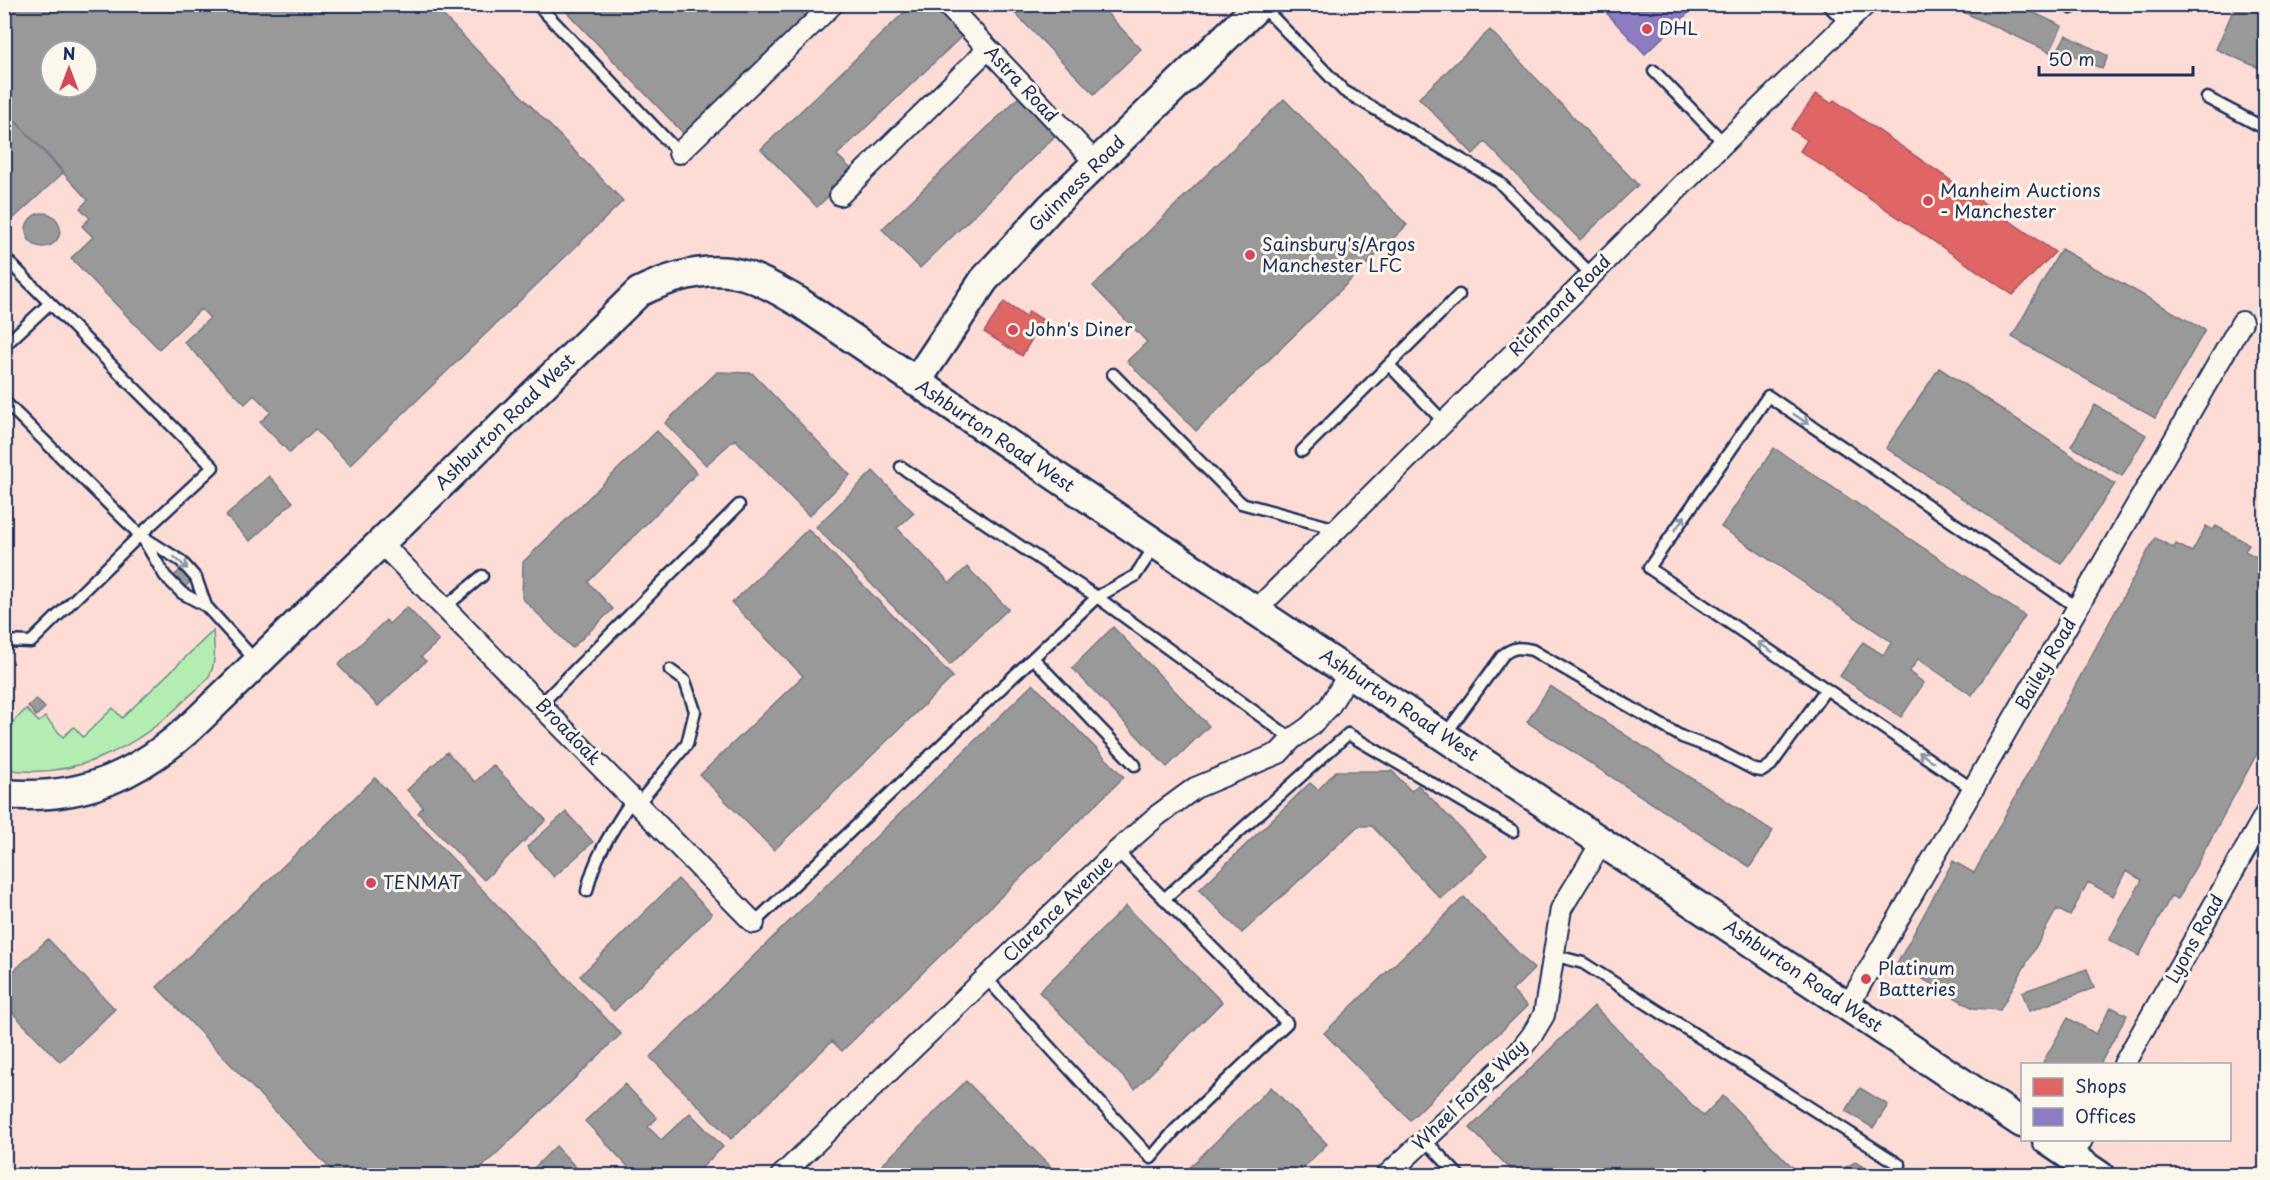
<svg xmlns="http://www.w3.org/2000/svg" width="2270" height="1180" font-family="'Playpen Sans',sans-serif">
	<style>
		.built { fill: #fddcd5; fill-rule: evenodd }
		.green { fill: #b4edb1; stroke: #688e88; stroke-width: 1.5 }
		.shops { fill: #e06666; stroke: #a55664; stroke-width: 1.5 }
		.offices { fill: #8e7cc3; stroke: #6c65a5; stroke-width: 1.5 }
		.industry { fill: #999; stroke: #737987; stroke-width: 1.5; fill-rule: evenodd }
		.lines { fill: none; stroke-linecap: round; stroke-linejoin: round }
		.lane-casing { stroke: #1b2f5e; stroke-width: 15 }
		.street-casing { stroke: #1b2f5e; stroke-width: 24 }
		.secondary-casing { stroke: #1b2f5e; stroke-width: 33 }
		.lane { stroke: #fbf7ec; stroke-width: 10 }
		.street { stroke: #fbf7ec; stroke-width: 20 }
		.secondary { stroke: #fbf7ec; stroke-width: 28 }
		.oneway { stroke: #8b93a5 }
		.poi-dot { fill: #d1495b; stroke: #fbf7ec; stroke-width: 2 }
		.labels { text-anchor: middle; stroke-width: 6; stroke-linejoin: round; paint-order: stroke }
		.poi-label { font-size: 18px; fill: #1b2f5e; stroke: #fbf7ec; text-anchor: start }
		.street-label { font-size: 18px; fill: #1b2f5e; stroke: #fbf7ec }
	</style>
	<rect width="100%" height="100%" fill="#fce7de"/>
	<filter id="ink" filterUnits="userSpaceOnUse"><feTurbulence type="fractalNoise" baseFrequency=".0167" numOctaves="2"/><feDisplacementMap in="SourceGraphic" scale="12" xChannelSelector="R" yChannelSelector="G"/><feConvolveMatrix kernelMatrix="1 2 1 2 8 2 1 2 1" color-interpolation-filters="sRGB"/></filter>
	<g filter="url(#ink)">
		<!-- built -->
		<path class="built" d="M5,5H2265V1175L5,1176ZM51,51H87V87H51ZM2022,1064H2230V1140H2022Z"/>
		<!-- green -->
		<path class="green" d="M213,631C214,645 217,663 209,676C204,685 193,692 186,699C139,747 73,781 5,769V730L26,709L39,722L45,717L63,737L74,727L83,737L113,708L122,718Z"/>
		<!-- shops -->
		<path class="shops" d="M1816,94L1831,103L1834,100L2055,252L2013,295L1800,151L1807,140L1791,129Z
			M1004,302L1026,317L1029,311L1043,320L1022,356L984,332Z"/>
		<!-- offices -->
		<path class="offices" d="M1598,4H1698L1645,54Z"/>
		<!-- industry -->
		<path class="industry" d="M4,4H432L623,201L350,465L315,429L290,453L260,422L271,412L254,395L245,404L184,342L210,318L201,309L159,349L71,258L93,237L82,226L90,218L80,208L88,200L4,109ZM51,51H87V87H51Z
			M559,4H794L809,20L687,137Z
			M913,4H933L962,36L837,155L854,172L817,207L761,149Z
			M1006,4H1098L1141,49L1094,94Z
			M1946,4H2015L2062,26L2050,52Z
			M2236,4H2266V71L2216,49Z
			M1490,30L1638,185L1580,240L1485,142L1473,154L1419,98Z
			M2066,35L2108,56L2102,69L2059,48Z
			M1019,97L1056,135L920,268L882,229Z
			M1284,99L1407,225L1196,431L1127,361L1147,342L1093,286Z
			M4,109L64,172L14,218L4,208Z
			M26 230a17 17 0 1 1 34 0a17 17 0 1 1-34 0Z
			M2061,249L2205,330L2155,418L2012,337Z
			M1939,368L2115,484L2061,564L1886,448Z
			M717,372L752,373L850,475L809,516L735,439L706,465L665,423Z
			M2095,405L2146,435L2122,476L2071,446Z
			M657,431L697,473L588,582L613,609L572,648L522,598L523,562Z
			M1774,448L2025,616L1972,695L1918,659L1909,672L1924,683L1901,717L1840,676L1863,642L1883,655L1892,642L1721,527Z
			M873,471L914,513L897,528L950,583L967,567L1008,609L950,665L816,527Z
			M269,476L293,502L250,541L226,516Z
			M2206,526L2213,530L2216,526L2249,544L2245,551L2266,562V737L2178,899L2171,896L2139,956L2109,940L2142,880L2126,871L2113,896L2088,882L2070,916L2057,909L2000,1010L1973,1008L1897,964L1953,861L1974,873L2155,538L2174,548L2176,544L2192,552Z
			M808,529L953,677L774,850L700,775L803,676L732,603Z
			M180,570L191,581L185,587L174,576Z
			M407,607L439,641L421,657L426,661L378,706L338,665L386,620L389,624Z
			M1113,627L1209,726L1167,767L1072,668Z
			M1033,684L1124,777L842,1051L832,1041L731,1139L650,1057Z
			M1550,686L1773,831L1750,867L1527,722Z
			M36,699L45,708L36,716L28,706Z
			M447,752L475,782L493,765L546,820L484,880L418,813L423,807L407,790Z
			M1336,771H1392L1411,791L1418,785L1487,856L1441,899L1372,826H1358L1242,933L1199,890L1310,783L1318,790Z
			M375,778L621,1034L473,1176H337L157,987Z
			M566,812L593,842L554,877L527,847Z
			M678,879L712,914L614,1011L580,976Z
			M1464,897L1534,969L1512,991L1527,1006L1410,1120L1324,1033Z
			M1126,906L1222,1002L1135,1089L1039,992Z
			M48,939L115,1009L60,1062L4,1004V980Z
			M2087,969L2094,988L2029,1011L2022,992Z
			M1594,1006L1703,1116L1723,1096L1801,1176H1517L1470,1128Z
			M2111,1007L2127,1015L2100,1064H2048L2043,1062L2068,1018L2096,1034Z
			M966,1081L1060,1176H871Z
			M625,1084L657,1118L648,1127L661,1140L690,1113L723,1147L693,1176H637L585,1121Z
			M1271,1087L1327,1144L1295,1176H1181Z
			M1860,1088L1888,1105L1873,1128L1846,1111Z
			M556,1146L584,1176H526Z
			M1855,1162L1865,1168L1868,1176H1841L1844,1168Z"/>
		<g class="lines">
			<!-- lane casing -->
			<g class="lane-casing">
				<path id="lane" d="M537,4L679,153
					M1827,4L1847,24
					M2064,4L2071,8
					M1261,5L1344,91L1498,181L1592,275
					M1654,71L1724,143
					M2207,98L2266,129
					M4,257L213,467L140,535L31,642L4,641
					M4,346L49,304
					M1389,365L1444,422
					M1113,374L1241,503L1337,529
					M4,401L140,535L181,561L196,578L206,606
					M1302,451L1459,295
					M901,467L1097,597L1135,576L1155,546
					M142,537L165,576L182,593L206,606L256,661
					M444,608L482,576
					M1033,658L1135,765
					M541,704L739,505
					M1444,736L1503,655C1513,647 1520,647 1532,650L1682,737L1715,749L1755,770L1762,771L1771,765L1826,689
					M1974,790L1649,568L1768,396L2078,608
					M638,804L687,744L695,711L685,681L670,670
					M587,891C594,856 614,828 633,798
					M1164,899L1348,734L1513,831
					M754,923L1097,597L1292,739
					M1553,955L1583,963L1900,1165
					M987,979L1151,1158L1175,1130L1287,1023L1117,851
					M1424,1139L1459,1176"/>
			</g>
			<!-- street casing -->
			<g class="street-casing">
				<path id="street" d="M946,4L1096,163
					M679,153L833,4
					M840,195L988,49
					M381,543L754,923
					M1256,610L1724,143L1866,4
					M1848,1006L2242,322
					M2124,1064L2266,813
					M2072,1157L2082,1140
					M781,1176L1117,851L1158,815L1195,788L1279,753L1292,739L1309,727L1329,707L1350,672
					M1386,1176L1518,1053L1532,1035L1544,1015L1561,909L1602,842"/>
			</g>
			<!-- secondary casing -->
			<g class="secondary-casing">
				<path id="secondary" d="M916,382L984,280L1051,207L1260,4
					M4,794C84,801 141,774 197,721L639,292C670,277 709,265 744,275C764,281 781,292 799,302L1156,544L2022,1123
					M2047,1140L2100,1176"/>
			</g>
			<!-- lane -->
			<use href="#lane" class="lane"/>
			<!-- street -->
			<use href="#street" class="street"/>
			<!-- secondary -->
			<use href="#secondary" class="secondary"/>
		</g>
		<!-- one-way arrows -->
		<defs><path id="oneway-shaft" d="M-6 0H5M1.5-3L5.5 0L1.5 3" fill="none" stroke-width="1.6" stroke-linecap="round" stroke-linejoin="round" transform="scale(1.5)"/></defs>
		<g class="oneway">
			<use href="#oneway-shaft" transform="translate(1801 419) rotate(34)"/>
			<use href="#oneway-shaft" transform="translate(1680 523) rotate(-55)"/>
			<use href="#oneway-shaft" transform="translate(181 563) rotate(42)"/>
			<use href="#oneway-shaft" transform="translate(1765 647) rotate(-146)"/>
			<use href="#oneway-shaft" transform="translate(1926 757) rotate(-145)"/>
		</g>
	</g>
	<!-- markers -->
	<g class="poi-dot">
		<circle cx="1647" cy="29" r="6"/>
		<circle cx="1928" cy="201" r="6"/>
		<circle cx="1250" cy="255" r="6"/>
		<circle cx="1013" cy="330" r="6"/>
		<circle cx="371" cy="883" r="6"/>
		<circle cx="1866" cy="979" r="6"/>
	</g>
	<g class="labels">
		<!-- poi labels -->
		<g class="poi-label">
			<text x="1659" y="35">DHL</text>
			<text x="1940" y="197">Manheim Auctions<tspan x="1940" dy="21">- Manchester</tspan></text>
			<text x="1262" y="251">Sainsbury's/Argos<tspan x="1262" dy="21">Manchester LFC</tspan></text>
			<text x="1025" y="336">John's Diner</text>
			<text x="383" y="889">TENMAT</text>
			<text x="1878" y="975">Platinum<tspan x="1878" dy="21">Batteries</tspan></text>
		</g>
		<!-- street labels -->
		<g class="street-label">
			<text transform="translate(1021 84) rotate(47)" y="6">Astra Road</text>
			<text transform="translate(1077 184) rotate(-45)" y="6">Guinness Road</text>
			<text transform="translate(1560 306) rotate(-45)" y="6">Richmond Road</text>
			<text transform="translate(505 422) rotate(-44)" y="6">Ashburton Road West</text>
			<text transform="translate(995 436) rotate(34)" y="6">Ashburton Road West</text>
			<text transform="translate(2046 664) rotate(-60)" y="6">Bailey Road</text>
			<text transform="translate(1399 705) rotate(34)" y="6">Ashburton Road West</text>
			<text transform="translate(568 732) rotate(46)" y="6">Broadoak</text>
			<text transform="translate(1058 909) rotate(-44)" y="6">Clarence Avenue</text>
			<text transform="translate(2195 939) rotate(-61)" y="6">Lyons Road</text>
			<text transform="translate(1803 976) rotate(34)" y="6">Ashburton Road West</text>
			<text transform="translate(1470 1095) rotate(-44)" y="6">Wheel Forge Way</text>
		</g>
	</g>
	<!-- margin -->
	<rect width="2270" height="1180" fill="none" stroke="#fbf7ec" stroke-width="24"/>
	<rect x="12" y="12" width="2246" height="1156" fill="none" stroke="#1b2f5e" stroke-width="2" filter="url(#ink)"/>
	<!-- legend -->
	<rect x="2021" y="1063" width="210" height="78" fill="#fbf7ec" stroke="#a1a7b3" stroke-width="1.5"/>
	<rect x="2033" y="1078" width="30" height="18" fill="#e06666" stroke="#a1a7b3" stroke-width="1.5"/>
	<text x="2075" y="1093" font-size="18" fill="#1b2f5e">Shops</text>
	<rect x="2033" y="1108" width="30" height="18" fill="#8e7cc3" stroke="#a1a7b3" stroke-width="1.5"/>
	<text x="2075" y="1123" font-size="18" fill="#1b2f5e">Offices</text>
	<!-- north arrow -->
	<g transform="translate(69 69)"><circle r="28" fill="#fbf7ec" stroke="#a1a7b3" stroke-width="1.5"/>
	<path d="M0-4.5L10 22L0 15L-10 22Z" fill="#d1495b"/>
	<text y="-9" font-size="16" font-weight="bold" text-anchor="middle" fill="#1b2f5e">N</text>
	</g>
	<!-- scale -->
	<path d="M2039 66v9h154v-9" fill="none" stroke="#1b2f5e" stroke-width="3"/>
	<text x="2048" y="66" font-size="18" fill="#1b2f5e" stroke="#fbf7ec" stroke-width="4.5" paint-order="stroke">50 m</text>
</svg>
